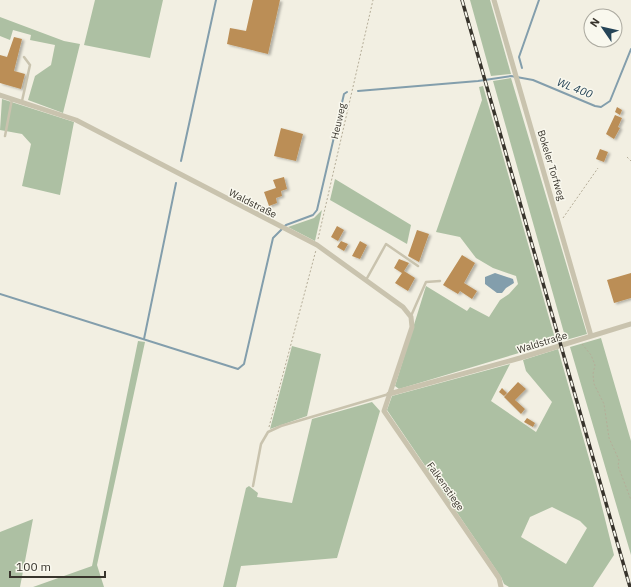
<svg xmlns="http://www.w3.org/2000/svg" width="631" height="587" font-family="'IBM Plex Sans',sans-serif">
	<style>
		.green { fill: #adc0a3; fill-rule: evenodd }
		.water { fill: #839eac }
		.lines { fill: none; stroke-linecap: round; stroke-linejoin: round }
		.stream { stroke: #839eac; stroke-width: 2 }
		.building { fill: #bb8e56; filter: url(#shadow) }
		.path { stroke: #b5ad98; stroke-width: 1; stroke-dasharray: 2 2; stroke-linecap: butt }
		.service { stroke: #c9c3ae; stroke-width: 2.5 }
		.minor { stroke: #c9c3ae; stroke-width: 5 }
		.rail-casing { stroke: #38342c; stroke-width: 3.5 }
		.rail { stroke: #f9f8ee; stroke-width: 2; stroke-dasharray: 6; stroke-linecap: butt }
		.labels { text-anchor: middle; stroke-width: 3; stroke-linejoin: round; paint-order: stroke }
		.street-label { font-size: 10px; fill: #38342c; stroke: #f9f8ee }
		.water-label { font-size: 11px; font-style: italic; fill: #254457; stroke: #f9f8ee }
	</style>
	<defs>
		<filter id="shadow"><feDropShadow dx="2.5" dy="1.5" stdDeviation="1" flood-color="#0004"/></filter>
	</defs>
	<rect width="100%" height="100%" fill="#f2efe2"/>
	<!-- green -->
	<path class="green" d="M95,0H163L150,58L84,45Z
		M470,0H490L511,74L491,76Z
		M0,17L64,41L80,44L63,113L28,100L35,76L51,65L55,45L30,40L31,35L13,30L10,40L0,36Z
		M511,78L587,334L566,340L493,81Z
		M483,86L556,342L399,389L395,386L426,286L467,311L470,307L489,317L500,300L509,294L518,284L516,276L493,268L476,258L460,237L436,232L482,100L479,87Z
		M2,99L74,122L60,195L22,186L31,144L22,134L0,130Z
		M335,179L411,225L407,244L330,200Z
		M322,210L315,241L288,227L314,218Z
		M601,338L631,441V555L570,347Z
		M138,341L145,342L97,565L104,587H33L92,566Z
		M292,346L321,354L307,416L270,429Z
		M558,349L596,483L614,555L593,587H509L504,584L501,577L387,410L392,396L510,364L491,401L536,432L552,402L526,371L523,360ZM552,507L580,521L587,528L566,564L521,537L530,517Z
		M372,402L380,411L337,558L241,566L236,587H223L246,488L249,486L258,493L257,497L292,503L312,419Z
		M33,519L20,587H0V532Z"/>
	<!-- water -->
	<path class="water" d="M495,273L513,279L514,283L506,288L502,293H497L485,284V277Z"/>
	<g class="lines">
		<!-- stream -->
		<path class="stream" d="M522,68L519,57L539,0
			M358,91L478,81L511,76L533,80L595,106L601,107L610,101L631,49
			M181,161L216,0
			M0,294L238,369L244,364L273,238L286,225L313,215L317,210L344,94L347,92
			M144,339L176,183"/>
	</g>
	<!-- building -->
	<path class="building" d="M253,0H280L268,54L227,44L230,28L246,31Z
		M14,37L22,39L14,71L25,74L21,89L0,83V55L7,57Z
		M617,107L622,110L620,115L615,112Z
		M615,115L622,118L618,127L620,128L614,139L606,134Z
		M281,128L303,134L296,161L274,156Z
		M600,149L608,152L604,162L596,159Z
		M284,177L287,189L281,191L282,196L276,198L277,203L269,206L264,192L276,188L273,180Z
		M337,226L344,230L338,241L331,237Z
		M417,230L429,234L419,262L408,256Z
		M341,241L348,244L344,251L337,247Z
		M360,241L367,245L360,259L352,256Z
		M462,255L475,263L464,283L477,291L472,299L460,291L458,294L443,285Z
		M399,259L409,263L404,271L415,278L408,291L395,283L402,273L394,268Z
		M631,273V298L614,303L607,280Z
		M518,382L526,389L515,400L525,409L521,414L504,397Z
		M502,388L507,393L504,396L499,392Z
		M527,418L535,423L533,427L524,422Z"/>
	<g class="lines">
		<!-- path -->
		<path class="path" d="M627,157L631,161
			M563,218L598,168
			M318,239L373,0
			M582,344L591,355L595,365L593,374L594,384L604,404L609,438L619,460L618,466L631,500
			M269,427L316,250"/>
		<!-- service -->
		<path class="service" d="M22,101L30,65L24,57
			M5,136L12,99
			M366,280L386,244L418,266
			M411,316L426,282L440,281
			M253,486L261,444L268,432L281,426L389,394"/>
		<!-- minor -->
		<path class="minor" d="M494,0L591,336
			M0,95L76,120L317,245L403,307L411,317L412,327L384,411L499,578L501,587
			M389,394L520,358L631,324"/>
		<!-- rail casing -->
		<g class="rail-casing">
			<path id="rail" d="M462,0L630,587"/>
		</g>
		<!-- rail -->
		<use href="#rail" class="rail"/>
	</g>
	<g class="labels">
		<!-- street labels -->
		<g class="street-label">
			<text transform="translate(338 121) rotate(-77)" y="4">Heuweg</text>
			<text transform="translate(552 165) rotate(73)" y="4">Bokeler Torfweg</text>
			<text transform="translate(253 203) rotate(27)" y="4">Waldstraße</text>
			<text transform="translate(542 342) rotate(-17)" y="4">Waldstraße</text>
			<text transform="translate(446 486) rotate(55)" y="4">Falkenstiege</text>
		</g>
		<!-- water labels -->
		<g class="water-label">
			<text transform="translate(575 88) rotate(21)" y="4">WL 400</text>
		</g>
	</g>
	<!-- north arrow -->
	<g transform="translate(603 28) rotate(304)"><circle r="19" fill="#f9f8ee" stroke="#acaaa0"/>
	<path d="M0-3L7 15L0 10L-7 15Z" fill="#254457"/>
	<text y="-6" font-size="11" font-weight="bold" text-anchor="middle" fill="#38342c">N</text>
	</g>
	<!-- scale -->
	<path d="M10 571v6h95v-6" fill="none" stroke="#38342c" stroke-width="2"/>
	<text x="16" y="571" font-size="12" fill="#38342c" stroke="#f9f8ee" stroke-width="3" paint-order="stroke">100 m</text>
</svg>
